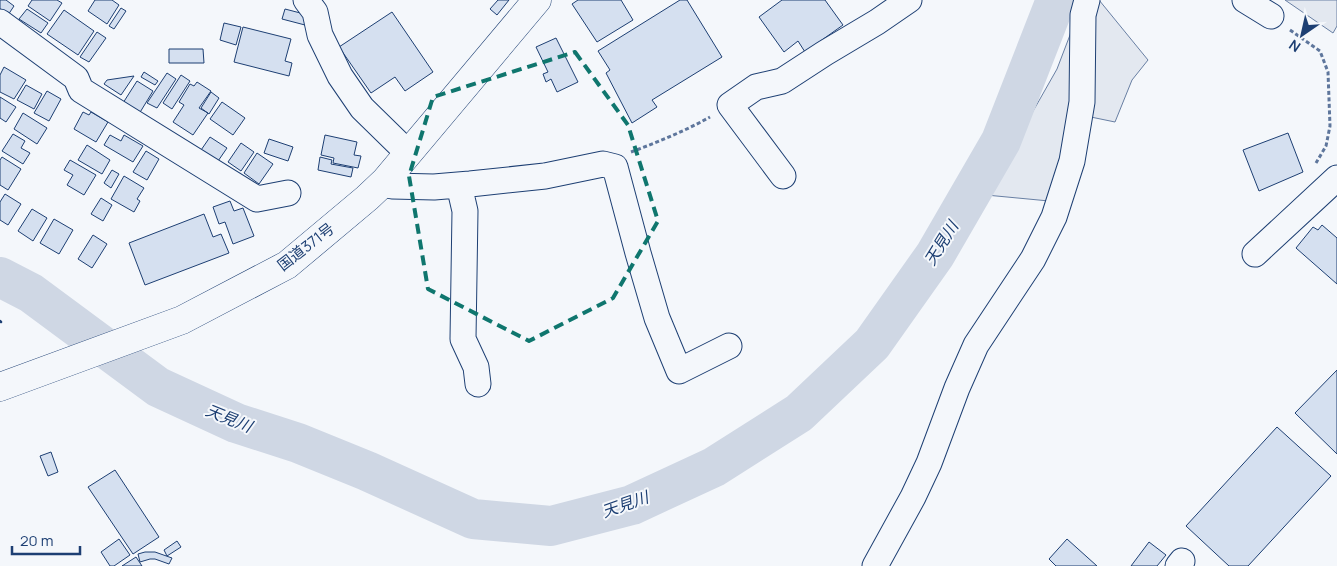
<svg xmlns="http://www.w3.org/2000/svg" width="1337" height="566" font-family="Manrope,'Noto Sans JP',sans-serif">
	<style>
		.parking { fill: #e3e8f0; stroke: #687fa3 }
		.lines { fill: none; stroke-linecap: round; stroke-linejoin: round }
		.river { stroke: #cfd7e4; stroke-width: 40 }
		.building { fill: #d5e0f0; stroke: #1d3f73 }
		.minor-casing { stroke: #1d3f73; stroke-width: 27 }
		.highway-casing { stroke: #1d3f73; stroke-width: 29 }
		.path { stroke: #5e769c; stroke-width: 3; stroke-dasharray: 4 2.5; stroke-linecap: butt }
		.minor { stroke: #f4f7fb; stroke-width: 25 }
		.highway { stroke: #f4f7fb; stroke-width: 28 }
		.wall { stroke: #1d3f73; stroke-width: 2.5 }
		.marked { fill: none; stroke: #0f766e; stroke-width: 4; stroke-dasharray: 10 6; stroke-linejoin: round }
		.labels { text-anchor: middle; stroke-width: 4; stroke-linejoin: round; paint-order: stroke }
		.street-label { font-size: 15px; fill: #1d3f73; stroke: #f4f7fb }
		.water-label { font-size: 16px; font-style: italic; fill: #1d3f73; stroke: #f4f7fb }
	</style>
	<rect width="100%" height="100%" fill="#f4f7fb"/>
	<!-- parking -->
	<path class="parking" d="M1099,0L1148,60L1132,80L1115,122L1086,116L1088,54Z
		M1285,0H1337V26L1333,33Z
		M1075,16L1078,90L1049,201L986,195L1002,168L1014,141L1032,113L1057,69L1070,35Z"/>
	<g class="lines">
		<!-- river -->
		<path class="river" d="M0,277L31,293L158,387L236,423L298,443L367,471L473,519L551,526L632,505L714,467L799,413L872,344L935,255L1001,141L1056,0"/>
	</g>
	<!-- building -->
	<path class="building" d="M0,0H6L14,6L8,15L0,9Z
		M32,0H57L62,3L50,21L28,6Z
		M95,0H112L119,5L107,24L88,11Z
		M498,0H509L497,15L490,9Z
		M578,0H621L633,20L597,42L572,4Z
		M680,0H687L722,57L652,100L657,107L632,123L606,73L610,70L598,51Z
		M782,0H825L843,25L805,52L798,41L784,52L759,17Z
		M121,8L126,11L114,29L109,26Z
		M27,9L48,23L41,33L19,19Z
		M285,9L308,15L305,25L282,19Z
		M64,10L94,31L78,55L47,34Z
		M392,12L433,72L405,91L395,77L371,93L339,47Z
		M224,23L241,27L236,45L220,40Z
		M243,27L291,39L285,61L292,63L289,76L234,62Z
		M97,32L106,38L89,62L80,57Z
		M556,38L578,82L557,92L551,79L546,82L543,74L548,72L536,47Z
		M169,49H203L204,63H169Z
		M4,67L26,80L14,99L0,92V75Z
		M144,72L158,81L155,85L141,77Z
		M167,73L176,79L157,108L147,103Z
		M181,75L190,81L172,109L163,103Z
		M134,76L121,95L104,84L107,80Z
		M137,81L153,91L139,114L123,103Z
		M197,82L211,91L199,108L208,113L193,135L173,122L184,105L179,102L190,84L194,86Z
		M26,85L42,94L34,109L17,100Z
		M47,91L61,99L49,121L34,113Z
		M211,92L219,98L209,114L201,108Z
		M0,97L16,107L6,122L0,118Z
		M222,102L245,118L233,135L210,119Z
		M83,112L89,115L91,112L108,122L96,142L74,129Z
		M23,113L47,128L37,144L14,129Z
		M1288,133L1303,172L1259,191L1243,150Z
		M13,134L25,141L21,148L30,153L23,164L2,151Z
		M110,135L121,141L124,135L143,146L133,162L104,145Z
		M325,135L357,142L354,155L361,156L358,168L333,163L334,158L321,155Z
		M210,137L227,148L216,164L199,153Z
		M269,139L293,147L288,161L264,153Z
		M241,143L254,152L241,171L228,162Z
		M87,145L110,160L102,174L78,160Z
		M146,151L159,159L147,180L133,172Z
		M257,153L273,164L259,184L244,173Z
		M2,157L21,169L8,190L0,185V160Z
		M320,157L332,160L331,164L353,168L351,177L318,170Z
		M70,160L96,175L84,195L67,185L73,175L64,170Z
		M112,170L119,174L111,188L104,183Z
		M124,176L144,188L137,199L140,201L134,212L111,199Z
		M5,194L21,204L8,225L0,220V202Z
		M101,198L112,205L103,221L91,214Z
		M230,201L234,211L243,208L254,236L233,244L225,222L219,224L213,207Z
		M32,209L47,218L33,241L18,231Z
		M204,214L213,237L221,234L229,253L145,285L129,243Z
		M54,219L73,230L59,254L40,243Z
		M1322,225L1337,238V284L1296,248L1313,227L1318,230Z
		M93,235L107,244L92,268L78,259Z
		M1337,370V454L1295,413Z
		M1277,427L1331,476L1248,566H1229L1186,526Z
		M51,452L58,472L48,476L40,456Z
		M115,470L159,537L133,554L88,487Z
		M119,539L130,555L114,566H110L101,552Z
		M1067,539L1097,566H1056L1049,559Z
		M177,541L181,547L167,556L164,550Z
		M1149,542L1166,555L1157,566H1131Z
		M145,552H155L172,558L169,564L155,559H150L140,562L138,554Z
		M136,557L142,566H122Z"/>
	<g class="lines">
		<!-- minor casing -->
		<g class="minor-casing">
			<path id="minor" d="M306,0L315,12L320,35L340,76L362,108L408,153
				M1245,0L1271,16
				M0,22L76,78L81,90L257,199L288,193
				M783,176L730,105L756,87L782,81L825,53L877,22L909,0
				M385,181L392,186L434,187L470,184L545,176L603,164L615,167L638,253L657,318L679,371L729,346
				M459,185L465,211L463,339L476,367L478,384
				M1255,254L1337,178
				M875,566L913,497L929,463L957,388L976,345L1033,259L1054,217L1072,161L1082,102L1083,15L1087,0
				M1178,566L1182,561"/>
		</g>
		<!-- highway casing -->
		<g class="highway-casing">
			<path id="highway" d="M0,387L182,320L287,265L367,198L385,181L537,0"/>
		</g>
		<!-- path -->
		<path class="path" d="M1290,30L1320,51L1328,72L1330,126L1326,146L1316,163
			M631,152C658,142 685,131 710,117"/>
		<!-- minor -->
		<use href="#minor" class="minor"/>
		<!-- highway -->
		<use href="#highway" class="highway"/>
		<!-- wall -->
		<path class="wall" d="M0,321L1,322"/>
	</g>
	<!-- marked area -->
	<path class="marked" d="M575,52L628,125L658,221L613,298L529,341L428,289L409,176L433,97Z"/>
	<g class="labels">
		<!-- street labels -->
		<g class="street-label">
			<text transform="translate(306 247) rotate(-38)" y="5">国道371号</text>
		</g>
		<!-- water labels -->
		<g class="water-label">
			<text transform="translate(941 243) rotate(-58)" y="6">天見川</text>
			<text transform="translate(229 418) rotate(22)" y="6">天見川</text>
			<text transform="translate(625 504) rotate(-19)" y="6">天見川</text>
		</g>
	</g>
	<!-- north arrow -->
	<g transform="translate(1302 35) rotate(214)" stroke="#f4f7fb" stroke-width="4" paint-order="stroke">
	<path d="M0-4L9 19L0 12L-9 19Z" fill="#1d3f73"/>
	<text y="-8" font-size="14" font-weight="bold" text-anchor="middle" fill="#1d3f73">N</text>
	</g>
	<!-- scale -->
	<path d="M12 546v8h68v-8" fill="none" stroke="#1d3f73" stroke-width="2.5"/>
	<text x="20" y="546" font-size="15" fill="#1d3f73" stroke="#f4f7fb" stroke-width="4" paint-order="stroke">20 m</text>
</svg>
